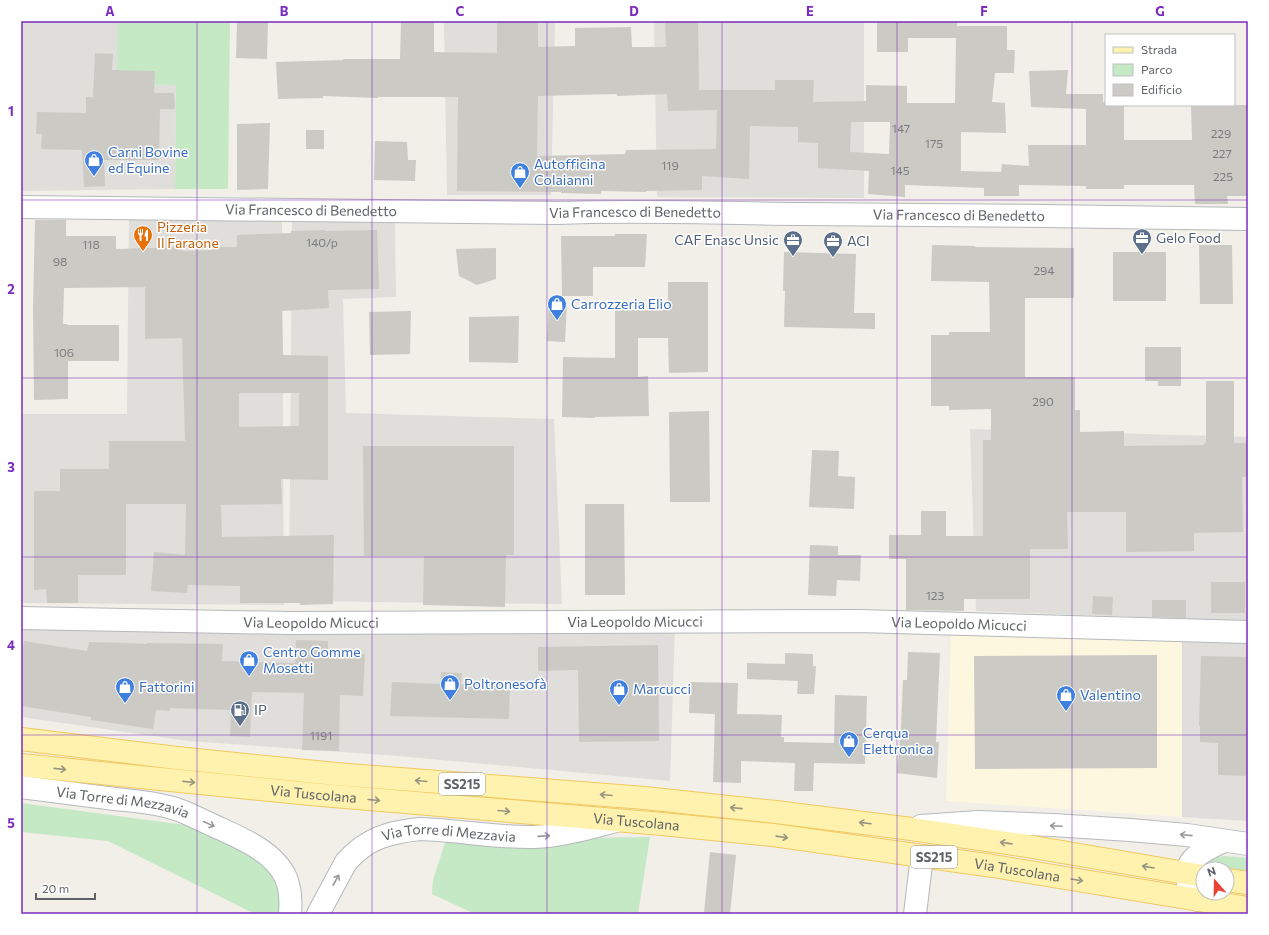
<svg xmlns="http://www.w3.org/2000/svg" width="1269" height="935" font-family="Commissioner,sans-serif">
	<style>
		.commercial { fill: #fef7e0 }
		.industrial { fill: #e0deda }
		.green { fill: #c5e8c5 }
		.building { fill: #cccac5; fill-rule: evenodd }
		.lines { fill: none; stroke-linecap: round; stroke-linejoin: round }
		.street-casing { stroke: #b5b8bc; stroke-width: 24 }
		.secondary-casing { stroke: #b6babf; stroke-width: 24 }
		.primary-casing { stroke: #f2c960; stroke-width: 24 }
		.street { stroke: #fff; stroke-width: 22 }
		.secondary { stroke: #fff; stroke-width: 22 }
		.primary { stroke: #fff2af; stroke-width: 22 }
		.oneway { stroke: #979581 }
		.oneway2 { stroke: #979a9d }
		.grid { fill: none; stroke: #7b2cbf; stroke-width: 1; stroke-opacity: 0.55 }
		.labels { text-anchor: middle; stroke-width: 3; stroke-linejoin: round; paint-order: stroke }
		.number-label { font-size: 12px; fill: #7a7d7f }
		.shield { fill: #fff; stroke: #8f9295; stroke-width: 1 }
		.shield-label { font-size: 13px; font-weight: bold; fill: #5f6368 }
		.shop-label { font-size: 14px; fill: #366cbe; stroke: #fff; text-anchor: start }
		.street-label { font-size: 14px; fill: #5f6368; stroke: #fff }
		.food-label { font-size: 14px; fill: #c56008; stroke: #fff; text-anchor: start }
		.service-label { font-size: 14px; fill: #4e5e75; stroke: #fff; text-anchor: start }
		.neatline { fill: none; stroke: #7b2cbf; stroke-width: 1.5 }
		.grid-label { font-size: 13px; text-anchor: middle; font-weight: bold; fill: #7b2cbf }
	</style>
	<rect width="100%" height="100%" fill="#f1efe8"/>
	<!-- commercial -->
	<path class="commercial" d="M951,633L1182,642V817L946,801Z"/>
	<!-- industrial -->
	<path class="industrial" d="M21,21H118V84L176,85L175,189L21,191Z
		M444,21H555L551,195H447Z
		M654,21H864V198L657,197Z
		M129,214H282L284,605L21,603V414H127Z
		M292,217L395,221L396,297L343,299L346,413L554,419L562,604L289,601Z
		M970,429L1248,437V621L976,611Z
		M21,625L675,627L670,781L398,756L188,741L21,717Z
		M1182,642L1248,643V821L1182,817Z"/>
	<!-- green -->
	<path class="green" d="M118,21H230L228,189H175L176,85L117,84Z
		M21,803L185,825L228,843L267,865L276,880L283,914H255L108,841L21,832Z
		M650,837L638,914H475L432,894L433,880L446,840Z
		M1225,856L1248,858V874L1227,870V869L1202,866C1209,858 1215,857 1225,856Z"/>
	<!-- building -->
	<path class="building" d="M237,21H268L267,59L236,58Z
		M401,21H434V52L497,53V21L538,22V47L575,46V28L631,27L632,47H666L665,21H698L699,90H775V80H814L813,102L866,101V85L907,86V103H955L956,38H908V52H877V21H957V26H1007V50H1015L1014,73H995L992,102L1005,103L1006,133L961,132V171L1001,172L1002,164L1029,166L1028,145H1086V109L1031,107L1029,71L1068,70L1066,94H1103V102H1106V105H1124V140H1192L1191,105H1248V196H1227L1228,204H1195L1194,185H1124V189H1086V186L1019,185V196H984V188L905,185V197L868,194L869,171L818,168V143L798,142V127L750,126L749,179L702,176V190L646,191V192L601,191V194L561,193V192L457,191L458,97H378V98L323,96V98L278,99L276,62L343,60V59H400ZM617,94V96L667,94L668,111L717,110L716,149L626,150L625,154L537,156L538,96ZM851,122H890L889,154L850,152Z
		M95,53L113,54L112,70L155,71L154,93H174L175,109H160L159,160H104L105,186L84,187L82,150L41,149L42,134H36L37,112L86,113V97H93Z
		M270,123L268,189L237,190V124Z
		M306,130H324V149H306Z
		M375,141L407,142L408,160H416L415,181L374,180Z
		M35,220H66V236H116V249L184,247L183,251L213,250V247H237V235L291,233V231L325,230V231L377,230L379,289L328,290L329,308L282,311L283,355L328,356V480L281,479L282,504L221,505L222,537L334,535L333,604L300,605V603H240V586L188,585L187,593L151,591L154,552L185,555L186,504H126V575H78V603H47L46,589L34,590V491H60V469H109V441H185L182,338L145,339V287L64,288L63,324H67L68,325H119V361H68V399L34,400L33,307ZM239,393H299V426L239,427Z
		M615,234H647L645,267H593V296H562L561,236H615Z
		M932,245L975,246V247L1074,248V298H1025V377H1075V410H1080V432L1124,431V446L1204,445V443H1206V381H1234V443H1248V477H1242L1243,532L1194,533V551L1126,552V512H1067L1068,549H1030V599H964V611L906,610V559H889V535H921V511H946V536H983V440H991V409L949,410V406H931V335H949V332H990L989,282L931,281Z
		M1199,245H1232L1233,304H1200Z
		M496,248V279L477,285L459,276L456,249Z
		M784,252L856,254L854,313H875V329L784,327L785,291H783Z
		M1113,252H1166V301H1113Z
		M668,282H708V372L669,373L668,338H638V377L648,376L649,416L595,417V418L562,417L563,357L615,358V310H668Z
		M549,301L567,302L565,342L547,341Z
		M411,311L410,354L370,355L369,312Z
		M519,316L518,363L469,362V317Z
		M1145,347H1181V386H1158V381H1145Z
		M709,411L710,502H670L669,412Z
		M363,446H514V555H506L505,607L423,605L424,556H364Z
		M812,450L839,451L838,476L855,477L854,509L809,507Z
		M585,504H624L625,595H585Z
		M810,545L838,546V555H861L860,581L837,580L836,596L808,595Z
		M1211,582H1245V613H1211Z
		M1093,596L1113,597L1112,615L1092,614Z
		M1152,600H1186V618L1152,617Z
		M296,640L328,641V653L365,654L363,696L340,695L339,751L302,750L304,693L252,692L250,737L230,736L231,710L170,708V711L156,710L153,729L91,720V717L21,706V648L23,649L24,641L87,651L89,642L125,643L147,644V643L223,644L222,661L295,663Z
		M658,645L659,741L579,742L578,670L538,671V647Z
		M908,652L940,653L936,742H939L937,778L897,773L901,726L903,680H907Z
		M785,653L813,654V666H816L814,694H797L798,681L747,679V663L785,664Z
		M1157,655V768L975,769L974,656Z
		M1201,656L1248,657V776L1218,775V743L1200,742V726H1199Z
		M441,672L462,673L461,684L510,685L509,719L390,716L392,682L440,684Z
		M690,682L738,683L737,714L782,715L781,737H784V742L834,743L835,695L867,696L865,764L814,763L813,791H794L795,763L741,761V783L713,782L715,714L689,713Z
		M710,852L736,855L730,914L704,912Z"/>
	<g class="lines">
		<!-- street casing -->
		<g class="street-casing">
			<g id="street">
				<path id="s1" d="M21,207L557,213C638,210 719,213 800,214C949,215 1099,216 1248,219"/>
				<path id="s2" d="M21,618L289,623L859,621L1248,632"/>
				<path id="s3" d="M21,787C52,791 83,795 115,799C133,801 151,802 169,807C182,810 195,817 208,823C235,836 273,849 286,878C291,890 291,902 290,914"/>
				<path d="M1198,900C1172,866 1195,854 1224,841"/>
				<path id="s4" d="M318,914L346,862C367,838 390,832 420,829C458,830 496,838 534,837C562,836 589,828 616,821"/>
				<path d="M915,914L922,856"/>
			</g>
		</g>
		<!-- secondary casing -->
		<g class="secondary-casing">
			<path id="secondary" d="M921,826L978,822L1053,825L1130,830L1187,835L1248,844"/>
		</g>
		<!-- primary casing -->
		<g class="primary-casing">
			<g id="primary">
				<path d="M21,739L177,758L336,774L645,798L776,812L904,828L1021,845L1203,876"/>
				<path id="s5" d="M21,765L310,794L662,824L773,835L993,866L1248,908"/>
				<path d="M1227,880L1248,883"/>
			</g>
		</g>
		<!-- street -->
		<use href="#street" class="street"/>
		<!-- secondary -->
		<use href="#secondary" class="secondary"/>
		<!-- primary -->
		<use href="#primary" class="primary"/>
	</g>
	<!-- one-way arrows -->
	<defs><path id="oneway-shaft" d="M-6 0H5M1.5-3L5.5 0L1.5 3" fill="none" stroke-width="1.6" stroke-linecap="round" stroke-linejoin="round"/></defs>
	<g class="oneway">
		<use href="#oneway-shaft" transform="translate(60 769) rotate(6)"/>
		<use href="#oneway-shaft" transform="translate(421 781) rotate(-175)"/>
		<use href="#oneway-shaft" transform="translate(189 782) rotate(6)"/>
		<use href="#oneway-shaft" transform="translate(606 795) rotate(-175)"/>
		<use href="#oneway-shaft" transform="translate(374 800) rotate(5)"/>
		<use href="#oneway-shaft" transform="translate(736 808) rotate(-174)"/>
		<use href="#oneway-shaft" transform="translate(504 811) rotate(5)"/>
		<use href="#oneway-shaft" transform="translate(865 823) rotate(-173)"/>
		<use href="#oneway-shaft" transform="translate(782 837) rotate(8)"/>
		<use href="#oneway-shaft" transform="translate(1006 843) rotate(-172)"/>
		<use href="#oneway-shaft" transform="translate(1148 867) rotate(-170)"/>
		<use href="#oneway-shaft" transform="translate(1077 880) rotate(9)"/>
	</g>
	<g class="oneway2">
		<use href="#oneway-shaft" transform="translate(209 824) rotate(25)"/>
		<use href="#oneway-shaft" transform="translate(1056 826) rotate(-177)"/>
		<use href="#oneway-shaft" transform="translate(1186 835) rotate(-174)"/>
		<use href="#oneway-shaft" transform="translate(544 836) rotate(-4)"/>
		<use href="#oneway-shaft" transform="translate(336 880) rotate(-61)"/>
	</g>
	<!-- grid -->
	<path class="grid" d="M197,21V914M372,21V914M547,21V914M722,21V914M897,21V914M1072,21V914M21,200H1248M21,378H1248M21,557H1248M21,735H1248"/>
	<!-- icons -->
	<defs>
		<g id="shop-pin" transform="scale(1)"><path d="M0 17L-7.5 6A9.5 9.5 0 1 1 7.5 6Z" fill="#3f7fe0" stroke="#fff"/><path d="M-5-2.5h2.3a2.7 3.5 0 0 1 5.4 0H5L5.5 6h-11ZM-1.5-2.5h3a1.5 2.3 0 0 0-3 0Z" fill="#fff"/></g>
		<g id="restaurant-pin" transform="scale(1)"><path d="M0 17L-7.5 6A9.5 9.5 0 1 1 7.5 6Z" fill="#e8710a" stroke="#fff"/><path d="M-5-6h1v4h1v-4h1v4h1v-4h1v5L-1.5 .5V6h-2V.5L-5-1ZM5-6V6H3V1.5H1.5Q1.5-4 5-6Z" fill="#fff"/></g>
		<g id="office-pin" transform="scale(1)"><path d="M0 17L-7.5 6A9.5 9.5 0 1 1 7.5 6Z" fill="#5c6f8a" stroke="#fff"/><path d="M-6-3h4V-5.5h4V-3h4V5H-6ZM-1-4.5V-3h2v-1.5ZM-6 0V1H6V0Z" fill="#fff"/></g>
		<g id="fuel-pin" transform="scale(1)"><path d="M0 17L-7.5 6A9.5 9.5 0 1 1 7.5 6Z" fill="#5c6f8a" stroke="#fff"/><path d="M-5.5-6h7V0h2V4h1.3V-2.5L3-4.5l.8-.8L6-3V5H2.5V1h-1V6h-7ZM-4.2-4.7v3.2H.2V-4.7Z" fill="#fff"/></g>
	</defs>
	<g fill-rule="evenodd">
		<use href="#shop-pin" x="94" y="160"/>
		<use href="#shop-pin" x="520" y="172"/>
		<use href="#restaurant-pin" x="143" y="235"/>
		<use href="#office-pin" x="1142" y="238"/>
		<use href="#office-pin" x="793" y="240"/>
		<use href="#office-pin" x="833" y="241"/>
		<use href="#shop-pin" x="557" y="304"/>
		<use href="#shop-pin" x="249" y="660"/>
		<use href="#shop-pin" x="450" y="684"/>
		<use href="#shop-pin" x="125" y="687"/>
		<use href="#shop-pin" x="619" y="689"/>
		<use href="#shop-pin" x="1066" y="695"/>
		<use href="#fuel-pin" x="240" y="710"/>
		<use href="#shop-pin" x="849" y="741"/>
	</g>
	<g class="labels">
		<!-- number labels -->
		<g class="number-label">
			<text x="901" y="133">147</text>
			<text x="1221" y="138">229</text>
			<text x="934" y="148">175</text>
			<text x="1222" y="158">227</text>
			<text x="670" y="170">119</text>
			<text x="900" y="175">145</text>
			<text x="1223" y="181">225</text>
			<text x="322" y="247">140/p</text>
			<text x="91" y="249">118</text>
			<text x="60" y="266">98</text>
			<text x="1044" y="275">294</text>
			<text x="64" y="357">106</text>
			<text x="1043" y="406">290</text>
			<text x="935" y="600">123</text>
			<text x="321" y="740">1191</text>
		</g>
		<!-- shield labels -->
		<g class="shield">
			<rect x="439" y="773" width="46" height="22" rx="3"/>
			<rect x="911" y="846" width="46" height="22" rx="3"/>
		</g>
		<g class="shield-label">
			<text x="462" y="789">SS215</text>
			<text x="934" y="862">SS215</text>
		</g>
		<!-- shop labels -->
		<g class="shop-label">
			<text x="108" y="157">Carni Bovine<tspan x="108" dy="16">ed Equine</tspan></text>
			<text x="534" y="169">Autofficina<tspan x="534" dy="16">Colaianni</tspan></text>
			<text x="571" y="309">Carrozzeria Elio</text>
			<text x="263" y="657">Centro Gomme<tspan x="263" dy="16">Mosetti</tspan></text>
			<text x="464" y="689">Poltronesofà</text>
			<text x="139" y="692">Fattorini</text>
			<text x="633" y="694">Marcucci</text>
			<text x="1080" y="700">Valentino</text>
			<text x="863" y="738">Cerqua<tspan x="863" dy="16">Elettronica</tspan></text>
		</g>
		<!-- street labels -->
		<g class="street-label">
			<text dy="5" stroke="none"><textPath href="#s1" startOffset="290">Via Francesco di Benedetto</textPath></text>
			<text dy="5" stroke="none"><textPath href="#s1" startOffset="614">Via Francesco di Benedetto</textPath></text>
			<text dy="5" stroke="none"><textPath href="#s1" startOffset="938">Via Francesco di Benedetto</textPath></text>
			<text dy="5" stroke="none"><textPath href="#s2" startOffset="614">Via Leopoldo Micucci</textPath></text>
			<text dy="5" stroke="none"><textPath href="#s2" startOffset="290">Via Leopoldo Micucci</textPath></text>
			<text dy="5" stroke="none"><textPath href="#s2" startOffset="938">Via Leopoldo Micucci</textPath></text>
			<text dy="5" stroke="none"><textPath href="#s5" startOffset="294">Via Tuscolana</textPath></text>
			<text dy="5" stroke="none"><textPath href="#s3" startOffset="103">Via Torre di Mezzavia</textPath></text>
			<text dy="5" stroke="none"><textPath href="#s5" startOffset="618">Via Tuscolana</textPath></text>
			<text dy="5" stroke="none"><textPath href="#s4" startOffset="171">Via Torre di Mezzavia</textPath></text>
			<text dy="5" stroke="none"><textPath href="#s5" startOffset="1002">Via Tuscolana</textPath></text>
		</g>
		<!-- food labels -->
		<g class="food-label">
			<text x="157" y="232">Pizzeria<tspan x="157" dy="16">Il Faraone</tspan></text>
		</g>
		<!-- service labels -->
		<g class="service-label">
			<text x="1156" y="243">Gelo Food</text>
			<text x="779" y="245" text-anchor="end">CAF Enasc Unsic</text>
			<text x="847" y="246">ACI</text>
			<text x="254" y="715">IP</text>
		</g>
	</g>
	<!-- border -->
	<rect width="1269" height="935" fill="none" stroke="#ffffff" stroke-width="44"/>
	<!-- legend -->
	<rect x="1105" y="34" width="130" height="72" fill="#ffffff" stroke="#bfc1c3"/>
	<rect x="1113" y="47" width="20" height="6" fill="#fff2af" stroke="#bfc1c3"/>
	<text x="1141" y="54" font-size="12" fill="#5f6368">Strada</text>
	<rect x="1113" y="64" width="20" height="12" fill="#c5e8c5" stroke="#bfc1c3"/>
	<text x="1141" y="74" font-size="12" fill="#5f6368">Parco</text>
	<rect x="1113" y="84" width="20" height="12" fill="#cccac5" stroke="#bfc1c3"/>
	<text x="1141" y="94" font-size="12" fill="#5f6368">Edificio</text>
	<!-- north arrow -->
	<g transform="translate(1215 881) rotate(340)"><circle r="19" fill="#ffffff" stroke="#bfc1c3"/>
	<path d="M0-3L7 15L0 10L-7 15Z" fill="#ea4335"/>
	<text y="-6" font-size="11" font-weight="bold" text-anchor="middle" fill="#5f6368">N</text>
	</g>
	<!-- scale -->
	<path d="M36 893v6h59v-6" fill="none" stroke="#5f6368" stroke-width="2"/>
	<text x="42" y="893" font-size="12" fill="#5f6368" stroke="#ffffff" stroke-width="3" paint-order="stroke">20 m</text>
	<rect x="22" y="22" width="1225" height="891" class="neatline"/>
	<g class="grid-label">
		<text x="110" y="16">A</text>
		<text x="284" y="16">B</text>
		<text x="460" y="16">C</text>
		<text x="634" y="16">D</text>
		<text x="810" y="16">E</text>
		<text x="984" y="16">F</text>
		<text x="1160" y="16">G</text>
		<text x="11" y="116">1</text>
		<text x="11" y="294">2</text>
		<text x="11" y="472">3</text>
		<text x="11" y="650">4</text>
		<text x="11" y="828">5</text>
	</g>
</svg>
